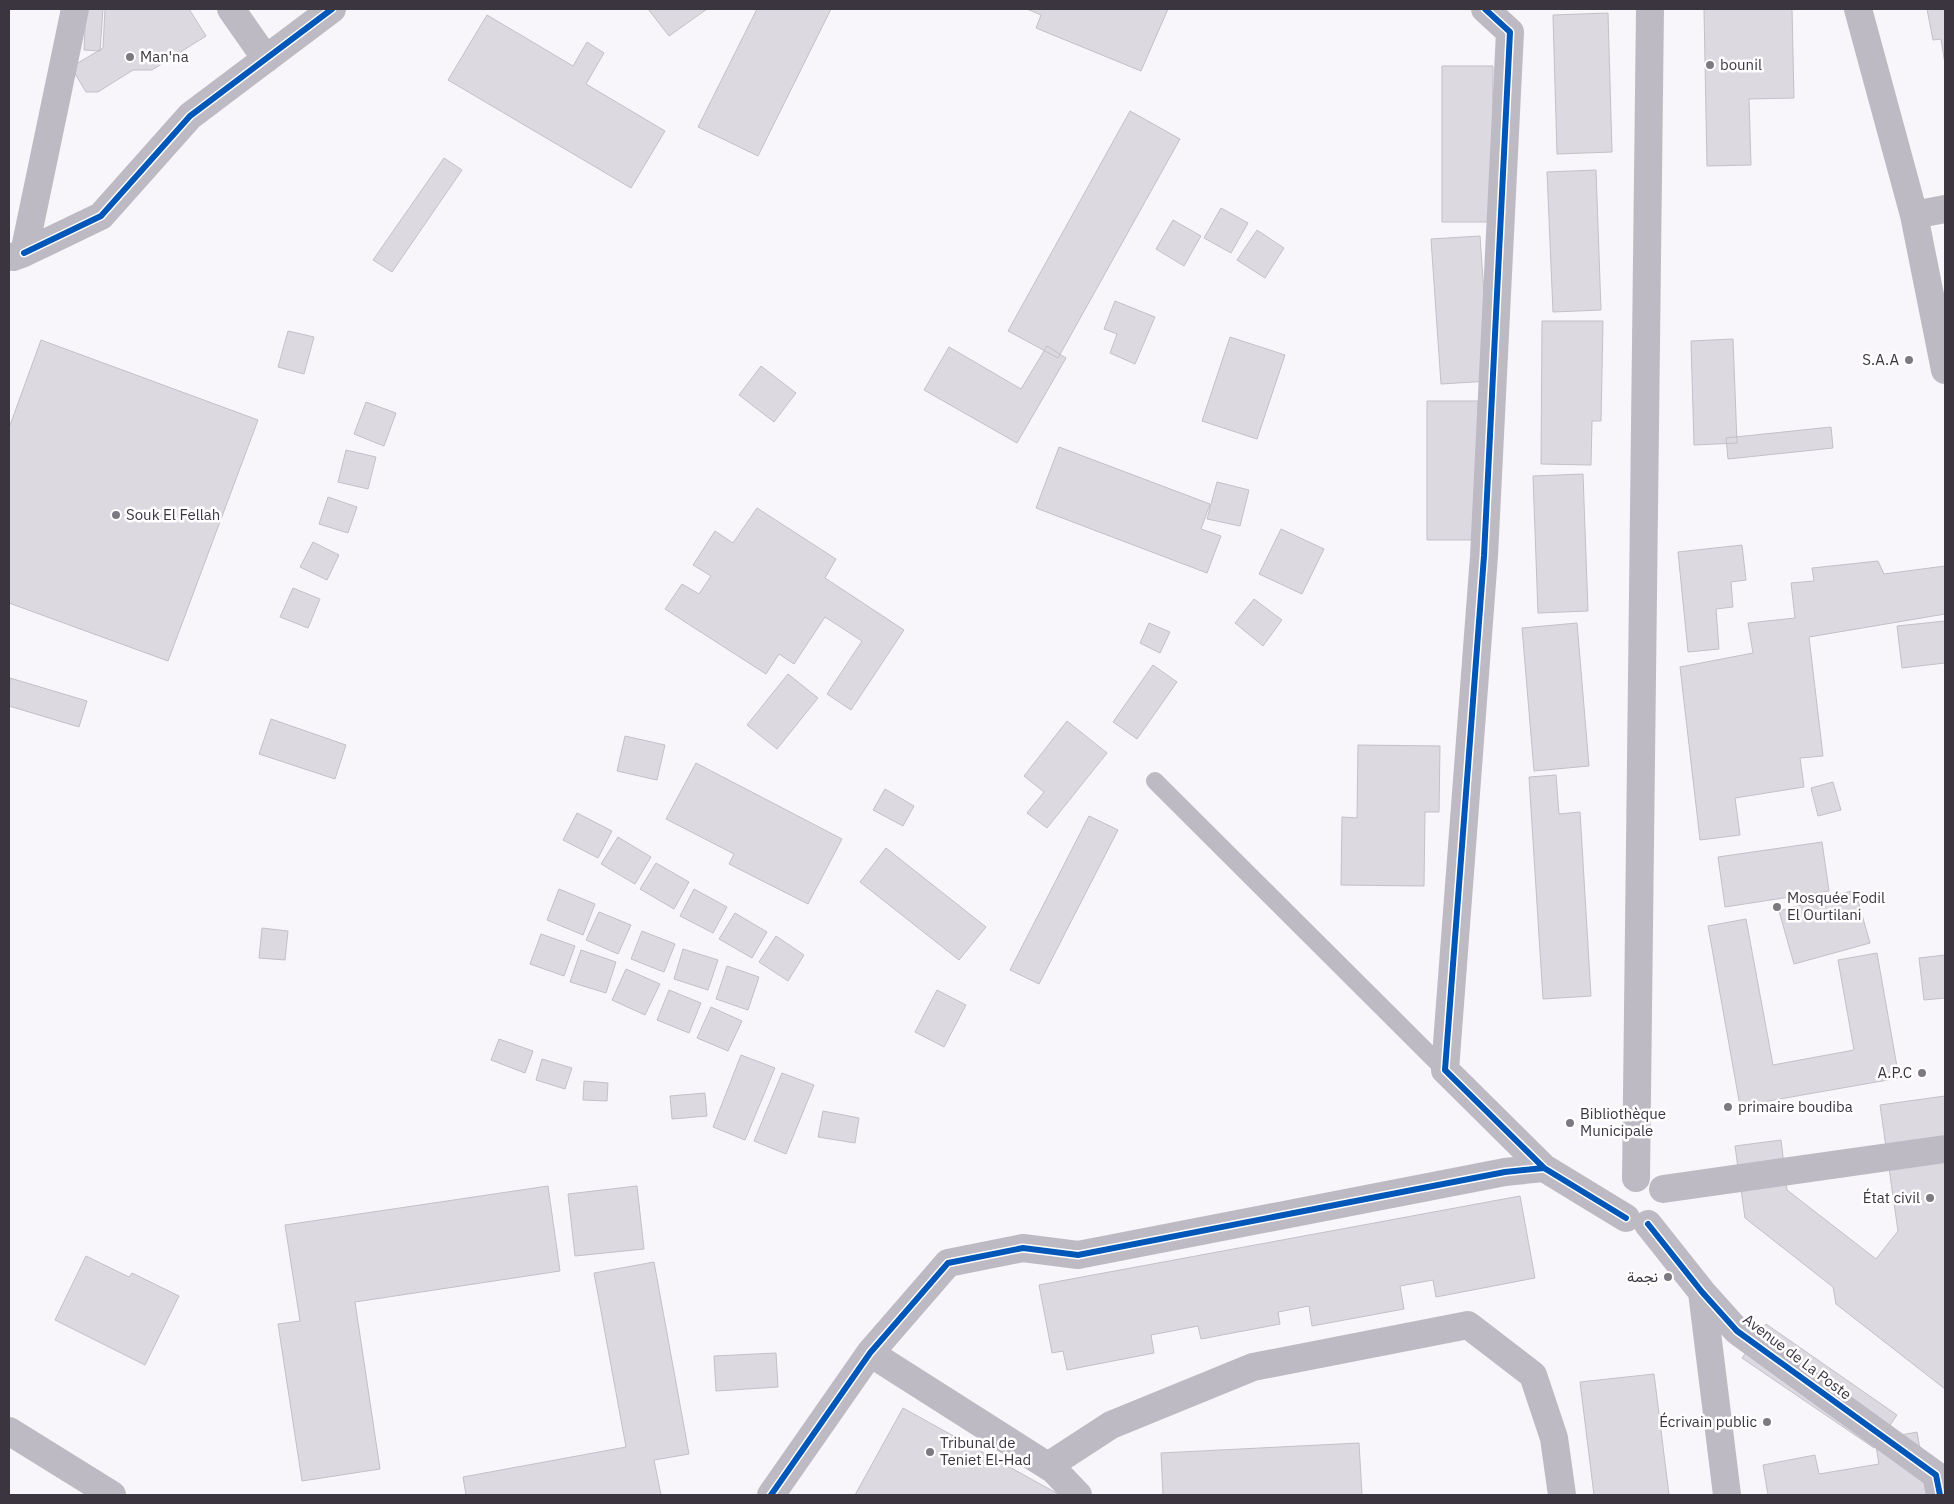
<svg xmlns="http://www.w3.org/2000/svg" width="1954" height="1504" font-family="'IBM Plex Sans',Vazirmatn,sans-serif">
	<style>
		.building { fill: #ddd9e1; stroke: #c3c0c7 }
		.lines { fill: none; stroke-linecap: round; stroke-linejoin: round }
		.service { stroke: #bebac3; stroke-width: 18 }
		.minor { stroke: #bebac3; stroke-width: 28 }
		.cycleway-casing { stroke: #fff; stroke-width: 9 }
		.cycleway { stroke: #0057b8; stroke-width: 6 }
		.poi-dot { fill: #7d7981; stroke: #fff; stroke-width: 2 }
		.labels { text-anchor: middle; stroke-width: 5; stroke-linejoin: round; paint-order: stroke }
		.poi-label { font-size: 15px; fill: #3b3540; stroke: #fff; text-anchor: start }
		.street-label { font-size: 15px; fill: #3b3540; stroke: #fff }
	</style>
	<rect width="100%" height="100%" fill="#f8f6fa"/>
	<!-- building -->
	<path class="building" d="M86,9H103L100,51L84,50Z
		M105,9H189L206,36L152,70H133L98,92H86L71,67L103,48Z
		M648,9H707L669,36Z
		M757,9H831L758,156L698,127Z
		M1027,9H1168L1141,71L1036,28L1041,15Z
		M1704,9H1792L1794,98L1749,99L1751,165L1707,166Z
		M1927,9H1945V64L1941,39L1933,40Z
		M1608,13L1612,152L1557,154L1553,15Z
		M487,15L573,66L587,42L604,53L586,84L665,131L631,188L448,80Z
		M1442,66H1493L1492,222H1442Z
		M1130,111L1180,139L1058,358L1008,331Z
		M444,158L462,170L392,272L373,260Z
		M1596,170L1601,310L1553,312L1547,172Z
		M1221,208L1248,223L1231,253L1204,238Z
		M1173,220L1201,236L1184,266L1156,249Z
		M1257,230L1284,248L1265,278L1237,260Z
		M1480,236L1490,381L1441,384L1431,239Z
		M1115,301L1155,317L1135,364L1110,353L1117,334L1104,329Z
		M1542,321H1603L1601,421H1592L1591,465L1541,464Z
		M288,331L314,337L304,374L278,367Z
		M1230,337L1285,355L1257,439L1202,421Z
		M1733,339L1737,443L1694,445L1691,341Z
		M41,340L258,420L168,661L9,603V428Z
		M1047,346L1066,358L1017,443L924,390L949,347L1021,389Z
		M761,366L796,393L774,422L739,395Z
		M1427,401H1478V540H1427Z
		M366,402L396,413L384,446L354,434Z
		M1831,427L1833,448L1728,459L1726,438Z
		M1059,447L1210,504L1201,529L1221,536L1207,573L1036,508Z
		M346,450L376,457L368,489L338,482Z
		M1583,474L1588,611L1538,613L1533,476Z
		M1217,482L1249,490L1240,526L1207,519Z
		M328,497L357,507L348,533L319,524Z
		M757,508L836,559L825,578L904,630L851,710L827,694L862,641L825,617L794,664L779,654L766,674L665,609L682,584L699,594L711,576L693,565L715,531L733,543Z
		M1281,529L1324,549L1302,594L1259,574Z
		M313,542L339,555L327,580L300,567Z
		M1742,545L1746,580L1731,582L1733,607L1716,609L1719,649L1688,652L1678,552Z
		M1878,561L1884,574L1945,566V614L1809,637L1823,756L1800,758L1804,787L1735,798L1740,835L1700,840L1680,667L1753,653L1748,623L1795,618L1791,583L1814,581L1812,568Z
		M293,588L320,599L308,628L280,617Z
		M1254,599L1282,620L1263,646L1235,623Z
		M1945,621V663L1902,668L1897,626Z
		M1149,623L1170,632L1160,653L1140,643Z
		M1577,623L1589,766L1534,771L1522,628Z
		M1153,665L1177,682L1137,739L1113,722Z
		M788,674L818,698L777,749L747,725Z
		M10,678L87,701L79,727L9,706Z
		M271,719L346,745L335,779L259,754Z
		M1067,721L1107,753L1047,828L1027,813L1044,792L1024,776Z
		M625,736L665,745L657,780L617,771Z
		M1358,745L1440,746L1439,812H1425L1424,886L1341,885L1342,817L1357,818Z
		M696,763L842,839L808,904L729,864L734,854L666,819Z
		M1556,775L1559,814L1580,812L1591,996L1543,999L1529,777Z
		M1833,782L1841,810L1818,816L1811,788Z
		M885,789L914,806L903,826L873,810Z
		M577,813L612,831L598,858L563,840Z
		M1089,816L1118,830L1039,984L1010,970Z
		M618,837L651,857L635,884L601,864Z
		M1822,842L1829,891L1725,907L1718,857Z
		M886,848L986,927L959,960L860,882Z
		M656,863L689,882L674,909L640,889Z
		M559,889L595,904L583,935L547,920Z
		M694,889L727,907L713,933L680,916Z
		M1855,890L1870,943L1794,964L1779,911Z
		M599,912L631,925L618,954L586,940Z
		M735,913L767,932L752,958L719,939Z
		M1746,919L1773,1065L1854,1050L1838,960L1877,953L1899,1078L1740,1106L1708,926Z
		M262,928L288,931L285,960L259,958Z
		M642,931L675,944L664,972L631,959Z
		M541,934L575,946L564,976L530,964Z
		M776,936L804,955L788,981L759,962Z
		M683,949L718,960L708,990L674,979Z
		M581,950L616,962L606,993L570,982Z
		M1945,955V998L1924,1000L1919,958Z
		M727,966L759,977L748,1010L716,999Z
		M626,969L660,984L645,1015L612,1000Z
		M669,990L701,1003L689,1033L657,1020Z
		M937,990L966,1005L944,1047L915,1032Z
		M711,1007L742,1021L728,1051L697,1038Z
		M499,1039L533,1051L525,1073L491,1060Z
		M741,1055L775,1068L745,1140L713,1127Z
		M542,1059L572,1068L565,1089L536,1080Z
		M782,1073L814,1085L786,1154L754,1141Z
		M584,1081L608,1083L607,1101L583,1100Z
		M705,1093L707,1116L672,1119L670,1096Z
		M1945,1096V1389L1836,1304L1833,1287L1745,1218L1735,1146L1781,1140L1787,1190L1876,1259L1898,1231L1880,1105Z
		M823,1111L859,1118L855,1143L818,1137Z
		M548,1186L560,1271L355,1302L380,1469L302,1481L278,1324L300,1321L285,1225Z
		M637,1186L644,1249L575,1256L568,1194Z
		M1520,1196L1535,1278L1436,1297L1433,1280L1400,1286L1404,1309L1312,1326L1309,1306L1278,1312L1280,1324L1201,1339L1198,1326L1151,1335L1154,1353L1067,1370L1063,1351L1052,1353L1039,1285Z
		M86,1256L129,1277L132,1273L179,1296L145,1365L55,1320Z
		M654,1262L689,1454L654,1460L661,1495H466L463,1477L626,1447L594,1273Z
		M1766,1324L1897,1415L1874,1448L1742,1358Z
		M776,1353L778,1387L716,1391L714,1356Z
		M1654,1374L1669,1495H1594L1580,1382Z
		M903,1408L1060,1495H855Z
		M1917,1432L1928,1495H1768L1763,1465L1815,1455L1819,1474L1879,1464L1875,1440Z
		M1359,1443L1362,1495H1163L1161,1453Z"/>
	<g class="lines">
		<!-- service -->
		<path class="service" d="M1155,781L1445,1070"/>
		<!-- minor -->
		<path class="minor" d="M231,9L266,59
			M1485,9L1510,32L1484,556L1445,1070L1544,1168L1626,1218
			M1858,9L1914,215L1945,370
			M1914,215L1945,209
			M24,253L101,216L190,116L332,9
			M13,257L24,253L75,9
			M1636,1178L1650,9
			M1663,1189L1945,1149
			M1648,1224L1702,1292L1737,1331L1936,1475L1940,1495
			M1702,1292L1727,1495
			M870,1353L1054,1470L1078,1495
			M9,1431L112,1495
			M1048,1466L1111,1425L1253,1367L1468,1325L1533,1375L1554,1438L1562,1495
			M771,1495L870,1353L948,1263L1023,1248L1078,1255L1505,1172L1544,1168"/>
		<!-- cycleway casing -->
		<g class="cycleway-casing">
			<path id="cycleway" d="M1485,9L1510,32L1484,556L1445,1070L1544,1168L1626,1218
				M24,253L101,216L190,116L332,9
				M1648,1224L1702,1292L1737,1331L1936,1475L1940,1495
				M771,1495L870,1353L948,1263L1023,1248L1078,1255L1505,1172L1544,1168"/>
		</g>
		<!-- cycleway -->
		<use href="#cycleway" class="cycleway"/>
	</g>
	<!-- markers -->
	<g class="poi-dot">
		<circle cx="130" cy="57" r="5"/>
		<circle cx="1710" cy="65" r="5"/>
		<circle cx="1909" cy="360" r="5"/>
		<circle cx="116" cy="515" r="5"/>
		<circle cx="1777" cy="907" r="5"/>
		<circle cx="1922" cy="1073" r="5"/>
		<circle cx="1728" cy="1107" r="5"/>
		<circle cx="1570" cy="1123" r="5"/>
		<circle cx="1930" cy="1198" r="5"/>
		<circle cx="1668" cy="1277" r="5"/>
		<circle cx="1767" cy="1422" r="5"/>
		<circle cx="930" cy="1452" r="5"/>
	</g>
	<g class="labels">
		<!-- poi labels -->
		<g class="poi-label">
			<text x="140" y="62">Man'na</text>
			<text x="1720" y="70">bounil</text>
			<text x="1899" y="365" text-anchor="end">S.A.A</text>
			<text x="126" y="520">Souk El Fellah</text>
			<text x="1787" y="903">Mosquée Fodil<tspan x="1787" dy="17">El Ourtilani</tspan></text>
			<text x="1912" y="1078" text-anchor="end">A.P.C</text>
			<text x="1738" y="1112">primaire boudiba</text>
			<text x="1580" y="1119">Bibliothèque<tspan x="1580" dy="17">Municipale</tspan></text>
			<text x="1920" y="1203" text-anchor="end">État civil</text>
			<text x="1658" y="1282" text-anchor="end">نجمة</text>
			<text x="1757" y="1427" text-anchor="end">Écrivain public</text>
			<text x="940" y="1448">Tribunal de<tspan x="940" dy="17">Teniet El-Had</tspan></text>
		</g>
		<!-- street labels -->
		<g class="street-label">
			<text transform="translate(1797 1357) rotate(37)" y="5">Avenue de La Poste</text>
		</g>
	</g>
	<!-- border -->
	<rect width="1954" height="1504" fill="none" stroke="#3b3540" stroke-width="20"/>
</svg>
